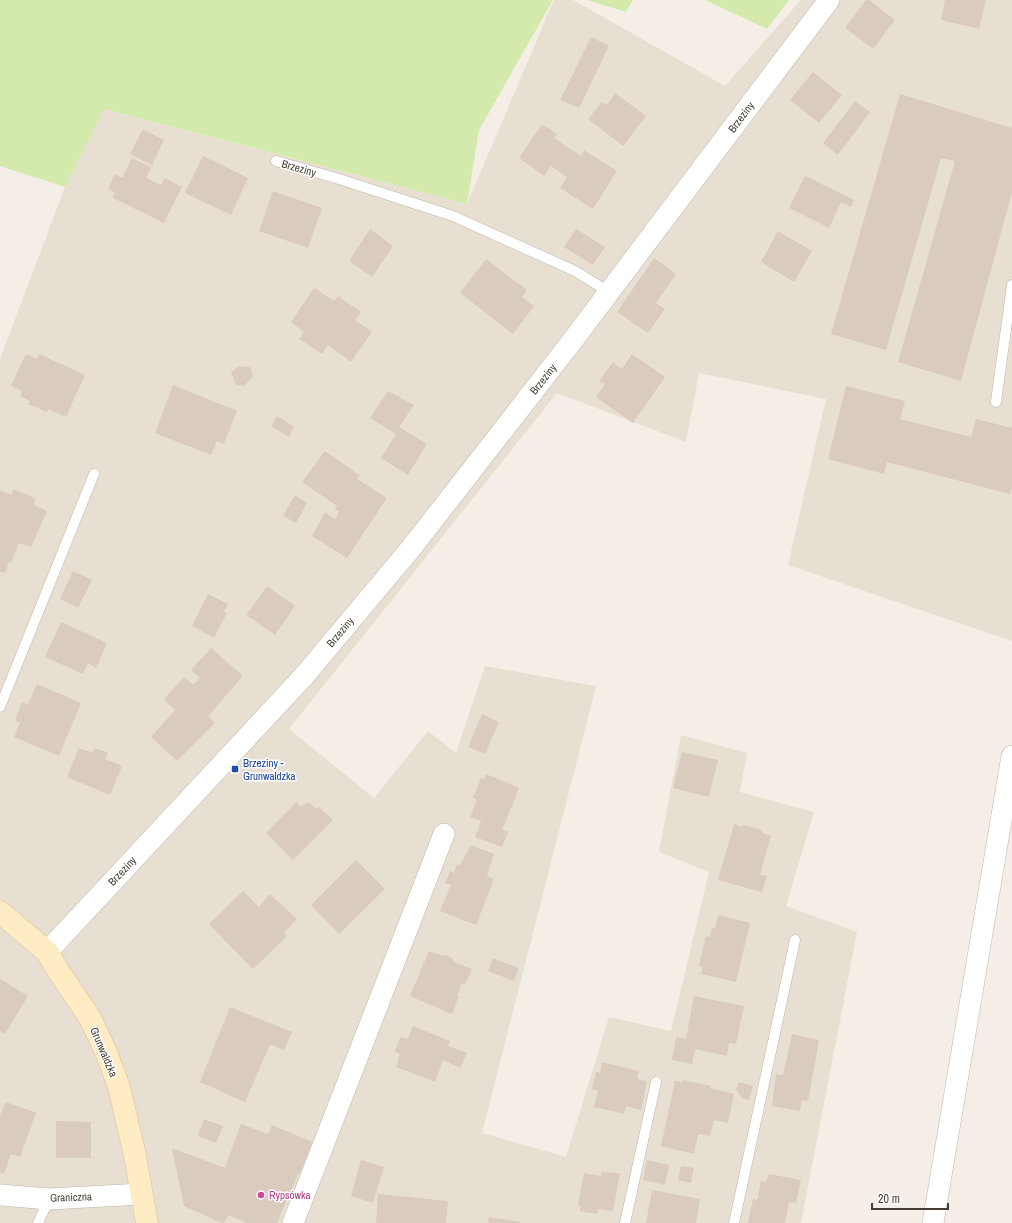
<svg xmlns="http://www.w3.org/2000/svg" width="1012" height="1223" font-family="'Archivo Narrow',sans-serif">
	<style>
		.residential { fill: #e8dfd3 }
		.green { fill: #d4eaac }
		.building { fill: #d9cbbd }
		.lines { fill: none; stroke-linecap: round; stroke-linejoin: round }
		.lane-casing { stroke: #bfb5a8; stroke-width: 11 }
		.street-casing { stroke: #bfb5a8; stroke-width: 22 }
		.secondary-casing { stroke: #d6be93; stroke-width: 23 }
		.lane { stroke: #fff; stroke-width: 10 }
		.street { stroke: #fff; stroke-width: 21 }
		.secondary { stroke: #ffebc4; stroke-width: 22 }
		.transit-dot { fill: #1a4fb4; stroke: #fff; stroke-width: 1.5 }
		.hotel-dot { fill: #d1479c; stroke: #fff; stroke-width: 1.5 }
		.labels { text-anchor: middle; stroke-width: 3; stroke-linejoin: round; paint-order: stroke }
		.street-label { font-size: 11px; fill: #463e35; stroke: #fff }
		.transit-label { font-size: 11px; fill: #164399; stroke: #fff; text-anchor: start }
		.hotel-label { font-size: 11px; fill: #b23c85; stroke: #fff; text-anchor: start }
	</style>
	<rect width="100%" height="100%" fill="#f4eee6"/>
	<!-- residential -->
	<path class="residential" d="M554,0H573L725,86L801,0H1012V641L788,565L826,399L699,373L686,442L557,393L289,729L374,798L428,731L456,753L485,666L596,686L482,1133L566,1157L609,1017L671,1031L709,872L659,852L681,735L747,753L740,792L814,812L786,906L857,932L801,1223H0V359L65,187L103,109L467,204Z"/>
	<!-- green -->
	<path class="green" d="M0,0H553L479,130L467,204L104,109L65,187L0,166Z
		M587,0H633L626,12Z
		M705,0H789L767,29Z"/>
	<!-- building -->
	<path class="building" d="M866,0H869L895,20L873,49L845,28Z
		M945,0H986L979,29L941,20Z
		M591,37L609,46L579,108L560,100Z
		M813,72L842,95L819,123L790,100Z
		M615,93L646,116L623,146L588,119L602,102L607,105Z
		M900,94L1012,128V192L961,381L898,362L955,161L941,158L886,350L831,334Z
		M855,101L870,112L838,155L823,143Z
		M542,124L557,134L554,138L581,156L584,150L617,171L593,209L560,188L567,177L551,166L544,176L519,158Z
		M143,129L164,140L152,165L130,154Z
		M203,156L248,178L231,215L185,193Z
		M132,158L151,167L146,178L161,185L165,178L182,187L164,223L113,198L115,193L108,188L115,174L122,178Z
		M805,176L854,200L851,207L841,202L829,228L789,208Z
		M273,191L322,208L308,248L259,231Z
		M370,229L393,246L372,277L349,261Z
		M576,229L605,247L593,265L564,247Z
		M778,231L812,251L794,282L761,262Z
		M654,258L676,274L656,303L665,309L648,333L617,312Z
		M486,259L527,290L522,297L534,306L513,334L460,293Z
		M314,288L334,301L338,296L361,312L355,320L372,332L351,362L328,345L322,354L299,339L304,332L291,322Z
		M26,354L37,359L39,354L85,375L66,417L48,409L47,412L28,404L30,401L20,396L22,391L11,386Z
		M632,354L665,377L633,423L596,397L605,384L599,381L613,362L622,369Z
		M239,366L250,367L253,377L244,386L236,385L231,373Z
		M173,385L237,411L224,444L217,441L211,455L155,433Z
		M846,386L905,401L900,419L971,437L976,419L1012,428V486L1010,494L887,462L884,474L828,459Z
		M388,391L414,405L399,427L427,444L408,475L381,458L396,434L370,418Z
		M277,416L294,427L289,437L271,426Z
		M325,451L359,475L357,479L387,498L347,558L312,536L325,512L335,519L339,511L335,509L337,506L302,482Z
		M14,489L36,499L34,505L47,511L31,547L19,543L11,563L9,562L5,573L0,572V490L11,495Z
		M295,495L307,503L296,523L283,516Z
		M73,571L92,580L78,608L60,599Z
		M267,586L295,606L275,635L246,615Z
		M208,594L228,604L224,612L227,613L214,638L192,626Z
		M61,622L107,643L96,668L88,663L83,674L45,657Z
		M211,648L243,676L208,716L215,723L177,761L151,737L175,710L164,699L184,677L193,685L200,678L191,670Z
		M37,684L81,703L59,756L14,737L20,723L15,720L22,702L28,705Z
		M482,714L499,722L485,754L468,747Z
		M79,748L93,753L95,748L108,753L105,759L122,766L110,795L67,777Z
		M682,752L718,760L709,797L673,788Z
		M486,774L519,788L502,830L508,832L502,847L475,837L481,821L470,817L477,800L473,798L481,778L484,779Z
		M296,802L301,807L308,802L316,809L319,807L333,820L293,860L266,833Z
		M734,824L742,827L743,825L762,830V833L771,836L760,874L767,876L762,892L718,880Z
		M471,845L494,854L487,876L494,879L476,925L440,911L451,885L445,883L450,871L454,873L457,864L460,865Z
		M356,860L385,889L339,934L311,905Z
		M243,891L259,907L270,894L297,919L284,933L287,936L253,969L209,924Z
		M718,915L750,923L736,982L701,974L703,967L699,966L706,936L710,937L712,929L715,928Z
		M429,951L441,955H446L452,958L454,962L472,969L465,984L462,983L457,995L459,996L452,1014L410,996Z
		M493,958L519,968L514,981L488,971Z
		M0,979L28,996L5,1034L0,1031Z
		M694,996L744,1006L736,1044L729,1043L727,1056L695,1049L692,1064L672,1060L676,1037L686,1039Z
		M230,1007L292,1032L284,1050L270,1044L245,1102L200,1082Z
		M413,1026L450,1041L448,1046L467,1053L460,1068L443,1060L435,1082L396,1067L400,1054L395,1051L401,1037L408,1039Z
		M792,1034L819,1040L808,1101L802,1100L800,1111L772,1106L776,1074L783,1075Z
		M602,1062L639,1071L637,1079L647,1081L641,1110L626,1106L624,1114L594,1107L598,1090L592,1089L596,1072L600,1073Z
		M683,1080L711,1086L710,1088L734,1094L728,1123L714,1120L710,1136L698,1134L694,1154L661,1146L675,1081L683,1082Z
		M739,1082L753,1086L749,1100L742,1098L736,1090Z
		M6,1102L36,1113L20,1157L11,1154L4,1174L0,1172V1116Z
		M204,1119L223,1126L216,1143L198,1136Z
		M56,1121L91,1122V1158H56Z
		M241,1124L268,1134L272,1125L312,1142L300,1174H298L277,1223H245V1222L228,1215L224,1223H222L184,1206L172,1148L225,1168Z
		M361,1160L384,1167L373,1203L351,1196Z
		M647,1160L669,1165L665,1185L643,1180Z
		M681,1166L694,1168L691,1183L678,1180Z
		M602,1172L620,1173L613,1211L598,1209L597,1214L580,1211V1206L578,1205L584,1173L601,1176Z
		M769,1174L801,1180L796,1203L789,1202L785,1223H748L753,1199L757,1200L761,1181L766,1182Z
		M652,1190L700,1199L696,1223H646Z
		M378,1194L448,1201L446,1223H376Z
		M489,1217L520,1222V1223H488Z"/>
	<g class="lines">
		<!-- lane casing -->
		<g class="lane-casing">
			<path id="lane" d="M276,161L339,179L453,216L575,271L609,292
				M996,402L1012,285
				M0,707L94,474
				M38,1223L49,1199
				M625,1223L656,1082
				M734,1223L795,940"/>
		</g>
		<!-- street casing -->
		<g class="street-casing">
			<path id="street" d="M47,952L304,676L412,547L573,340L829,0
				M0,1195L49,1199L142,1194
				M293,1223L444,834
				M933,1223L1012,756"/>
		</g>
		<!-- secondary casing -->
		<g class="secondary-casing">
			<path id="secondary" d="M0,912L47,952L59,972L90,1018L106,1052L119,1087L134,1151L147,1223"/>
		</g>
		<!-- lane -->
		<use href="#lane" class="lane"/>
		<!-- street -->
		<use href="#street" class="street"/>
		<!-- secondary -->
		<use href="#secondary" class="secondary"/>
	</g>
	<!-- markers -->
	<rect class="transit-dot" x="231" y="765" width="8" height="8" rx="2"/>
	<circle class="hotel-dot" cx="261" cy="1195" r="4"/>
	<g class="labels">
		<!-- street labels -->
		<g class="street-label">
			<text transform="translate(741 117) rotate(-53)" y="4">Brzeziny</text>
			<text transform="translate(299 168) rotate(16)" y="4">Brzeziny</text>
			<text transform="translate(543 379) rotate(-52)" y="4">Brzeziny</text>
			<text transform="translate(340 632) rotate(-50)" y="4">Brzeziny</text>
			<text transform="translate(122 871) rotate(-47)" y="4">Brzeziny</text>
			<text transform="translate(104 1052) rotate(67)" y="4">Grunwaldzka</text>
			<text transform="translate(71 1197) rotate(-2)" y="4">Graniczna</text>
		</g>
		<!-- transit labels -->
		<g class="transit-label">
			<text x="243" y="767">Brzeziny -<tspan x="243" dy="13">Grunwaldzka</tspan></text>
		</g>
		<!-- hotel labels -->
		<g class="hotel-label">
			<text x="269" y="1199">Rypsówka</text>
		</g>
	</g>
	<!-- scale -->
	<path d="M872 1203v6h76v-6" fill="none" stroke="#463e35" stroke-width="2"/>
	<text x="878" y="1203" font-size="12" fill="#463e35" stroke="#ffffff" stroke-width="3" paint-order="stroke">20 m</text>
</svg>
